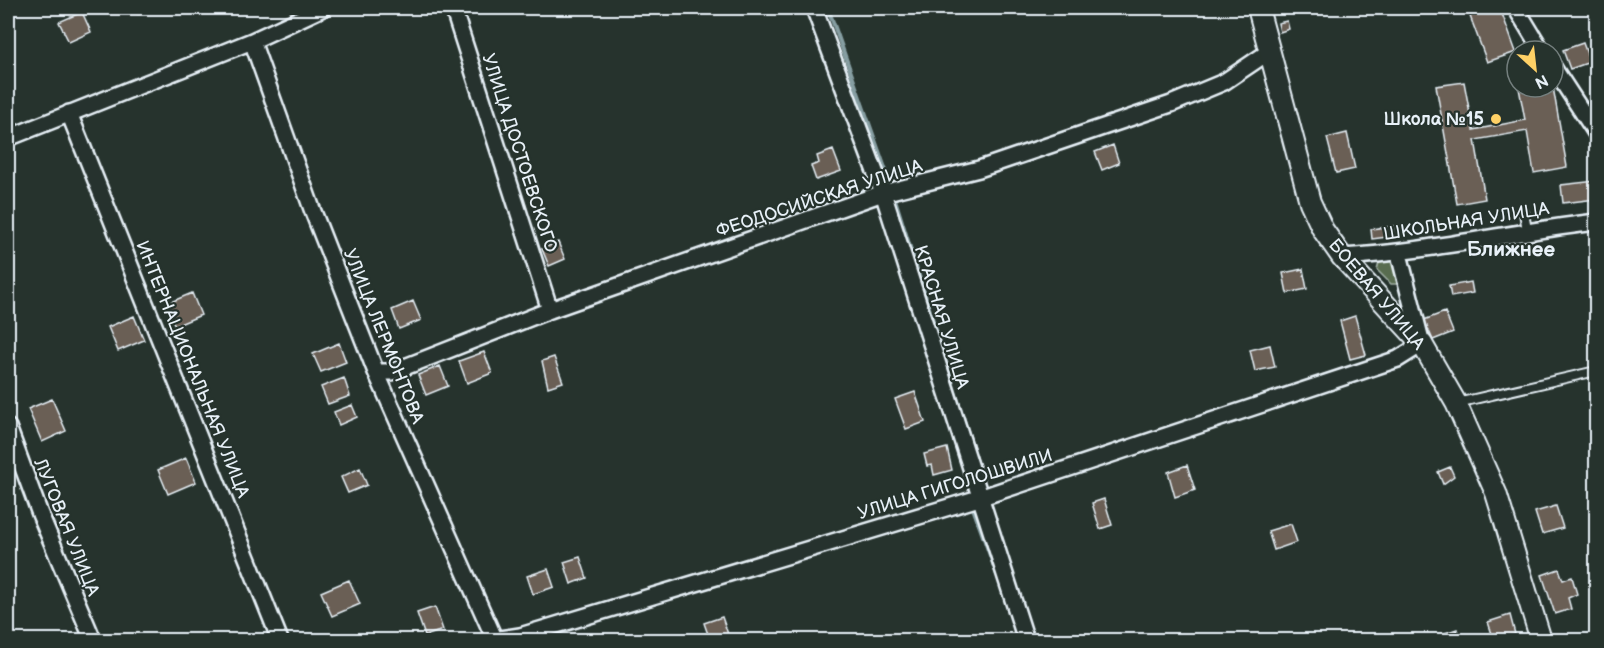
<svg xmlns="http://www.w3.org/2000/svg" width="1604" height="648" font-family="'Balsamiq Sans',sans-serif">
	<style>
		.grass { fill: #596c4f; stroke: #a0aea4; stroke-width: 1.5 }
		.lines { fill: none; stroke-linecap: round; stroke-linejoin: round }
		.stream { stroke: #869ea2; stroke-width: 4 }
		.building { fill: #6a5f55; stroke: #e8f1f8; stroke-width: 1.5 }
		.service-casing { stroke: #e8f1f8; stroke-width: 12 }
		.minor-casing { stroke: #e8f1f8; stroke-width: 20 }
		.tertiary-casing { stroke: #e8f1f8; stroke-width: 24 }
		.service { stroke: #26332d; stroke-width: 8 }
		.minor { stroke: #26332d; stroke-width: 15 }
		.tertiary { stroke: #26332d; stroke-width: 20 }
		.poi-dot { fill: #ffd166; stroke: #26332d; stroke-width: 2 }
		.labels { text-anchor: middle; stroke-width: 4.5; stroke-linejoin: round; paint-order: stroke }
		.poi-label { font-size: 18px; font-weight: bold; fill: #e8f1f8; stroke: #26332d; text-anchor: end }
		.street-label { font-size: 18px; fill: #e8f1f8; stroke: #26332d }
		.quarter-label { font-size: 21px; font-weight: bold; fill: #e8f1f8; stroke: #26332d }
	</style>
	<rect width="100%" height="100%" fill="#26332d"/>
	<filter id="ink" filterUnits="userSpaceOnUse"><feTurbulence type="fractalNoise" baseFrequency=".0167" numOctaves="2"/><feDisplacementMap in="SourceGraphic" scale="12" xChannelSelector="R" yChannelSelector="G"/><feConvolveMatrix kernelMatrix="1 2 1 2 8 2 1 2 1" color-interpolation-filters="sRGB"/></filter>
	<g filter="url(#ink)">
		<!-- grass -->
		<path class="grass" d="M1393,257L1401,279L1398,284H1391L1377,270L1380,259Z"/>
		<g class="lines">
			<!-- stream -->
			<path class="stream" d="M828,8L886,171
				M895,199L980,471
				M973,508L997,575"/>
		</g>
		<!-- building -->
		<path class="building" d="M129,8H155L138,14L135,8L130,10Z
			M1467,8H1500L1516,52L1487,62Z
			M82,12L91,32L69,42L59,22Z
			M1287,21L1289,29L1280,32L1278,23Z
			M1583,43L1590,62L1570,69L1563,50Z
			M1464,82L1473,130L1525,120L1519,88L1553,87L1567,167L1534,173L1527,131L1475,140L1485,199L1457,204L1436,86Z
			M1347,133L1355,169L1336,173L1327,138Z
			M1113,145L1119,163L1102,170L1095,152Z
			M833,150L841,171L816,180L811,166L819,163L817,156Z
			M1596,181V199L1563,203L1561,185Z
			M1394,226L1395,236L1372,239L1371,229Z
			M558,242L565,259L549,266L542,249Z
			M1303,269L1307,289L1287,293L1283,273Z
			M1471,282L1473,293L1451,297L1449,286Z
			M192,293L201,315L175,326L166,304Z
			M413,301L421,320L399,329L392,310Z
			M1445,312L1453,332L1433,340L1424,320Z
			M134,316L144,340L118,351L108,327Z
			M1355,316L1366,355L1350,359L1340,321Z
			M339,343L346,362L321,372L313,354Z
			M1270,345L1275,367L1255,371L1250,350Z
			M484,352L492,373L467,383L459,361Z
			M554,357L563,382L548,387L542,361Z
			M440,366L448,386L426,395L418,375Z
			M344,378L350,396L328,404L321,387Z
			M915,392L925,422L906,429L895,399Z
			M52,399L66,431L42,442L28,409Z
			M352,405L357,417L339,425L334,412Z
			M947,448L952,470L934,475L932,465L927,466L924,454Z
			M186,458L196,482L168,494L158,470Z
			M1187,465L1195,490L1175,497L1168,472Z
			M1450,467L1454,476L1443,484L1438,472Z
			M360,468L367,485L348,493L341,477Z
			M1104,499L1112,525L1100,529L1092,503Z
			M1556,506L1563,528L1542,534L1535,512Z
			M1291,524L1297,542L1274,550L1268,531Z
			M580,557L587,578L571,584L564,562Z
			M548,569L554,587L533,594L527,576Z
			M1559,569L1563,580L1572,577L1577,594L1568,598L1571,609L1555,614L1542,575Z
			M349,580L360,604L332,616L321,592Z
			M435,607L443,630L425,636L417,613Z
			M1510,615L1515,634L1494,640L1488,622Z
			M722,617L730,640H710L704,623Z
			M1457,629L1460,640H1437L1436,636Z"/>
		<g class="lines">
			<!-- service casing -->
			<g class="service-casing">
				<path id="service" d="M1524,213L1527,230
					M1457,403L1596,371"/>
			</g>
			<!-- minor casing -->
			<g class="minor-casing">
				<path id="minor" d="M453,8L550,310
					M814,8L883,193L1026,640
					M1516,8L1542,51
					M252,41L312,209L376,372L495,640
					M1553,67L1596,133
					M69,113L280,640
					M8,138L252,41L323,8
					M1342,257C1428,252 1511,232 1596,222
					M376,372H392L550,310L883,193L979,169L1171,104L1224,82L1270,51
					M8,427L40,514L93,640
					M493,640L520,636L979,498L1398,359L1422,344L1399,254"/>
			</g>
			<!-- tertiary casing -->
			<g class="tertiary-casing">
				<path id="tertiary" d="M1258,8L1310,202L1323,230L1342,257L1422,344L1456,403L1496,493L1541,640"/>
			</g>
			<!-- service -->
			<use href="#service" class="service"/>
			<!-- minor -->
			<use href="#minor" class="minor"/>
			<!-- tertiary -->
			<use href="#tertiary" class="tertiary"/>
		</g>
	</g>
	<!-- markers -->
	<circle class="poi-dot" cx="1496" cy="119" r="6"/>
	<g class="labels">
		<!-- poi labels -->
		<g class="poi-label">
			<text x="1484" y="125">Школа №15</text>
		</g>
		<!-- street labels -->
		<g class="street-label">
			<text transform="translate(520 153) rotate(72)" y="6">УЛИЦА ДОСТОЕВСКОГО</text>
			<text transform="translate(819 198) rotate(-18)" y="6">ФЕОДОСИЙСКАЯ УЛИЦА</text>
			<text transform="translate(1466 221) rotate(-9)" y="6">ШКОЛЬНАЯ УЛИЦА</text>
			<text transform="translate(1377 294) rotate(50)" y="6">БОЕВАЯ УЛИЦА</text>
			<text transform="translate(942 317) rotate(73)" y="6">КРАСНАЯ УЛИЦА</text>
			<text transform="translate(384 336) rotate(68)" y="6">УЛИЦА ЛЕРМОНТОВА</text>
			<text transform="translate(193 369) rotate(68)" y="6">ИНТЕРНАЦИОНАЛЬНАЯ УЛИЦА</text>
			<text transform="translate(955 484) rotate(-17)" y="6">УЛИЦА ГИГОЛОШВИЛИ</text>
			<text transform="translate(67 527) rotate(68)" y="6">ЛУГОВАЯ УЛИЦА</text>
		</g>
		<!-- quarter labels -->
		<g class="quarter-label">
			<text x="1511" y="256">Ближнее</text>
		</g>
	</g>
	<!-- margin -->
	<rect width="1604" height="648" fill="none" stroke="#26332d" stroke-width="30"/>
	<rect x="15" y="15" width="1574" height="618" fill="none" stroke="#e8f1f8" stroke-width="2" filter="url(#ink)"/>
	<!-- north arrow -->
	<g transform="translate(1535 69) rotate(153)"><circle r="28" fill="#26332d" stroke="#747f7e" stroke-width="1.5"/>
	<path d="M0-4.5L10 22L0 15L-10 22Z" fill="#ffd166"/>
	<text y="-9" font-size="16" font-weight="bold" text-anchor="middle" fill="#e8f1f8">N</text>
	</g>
</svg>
